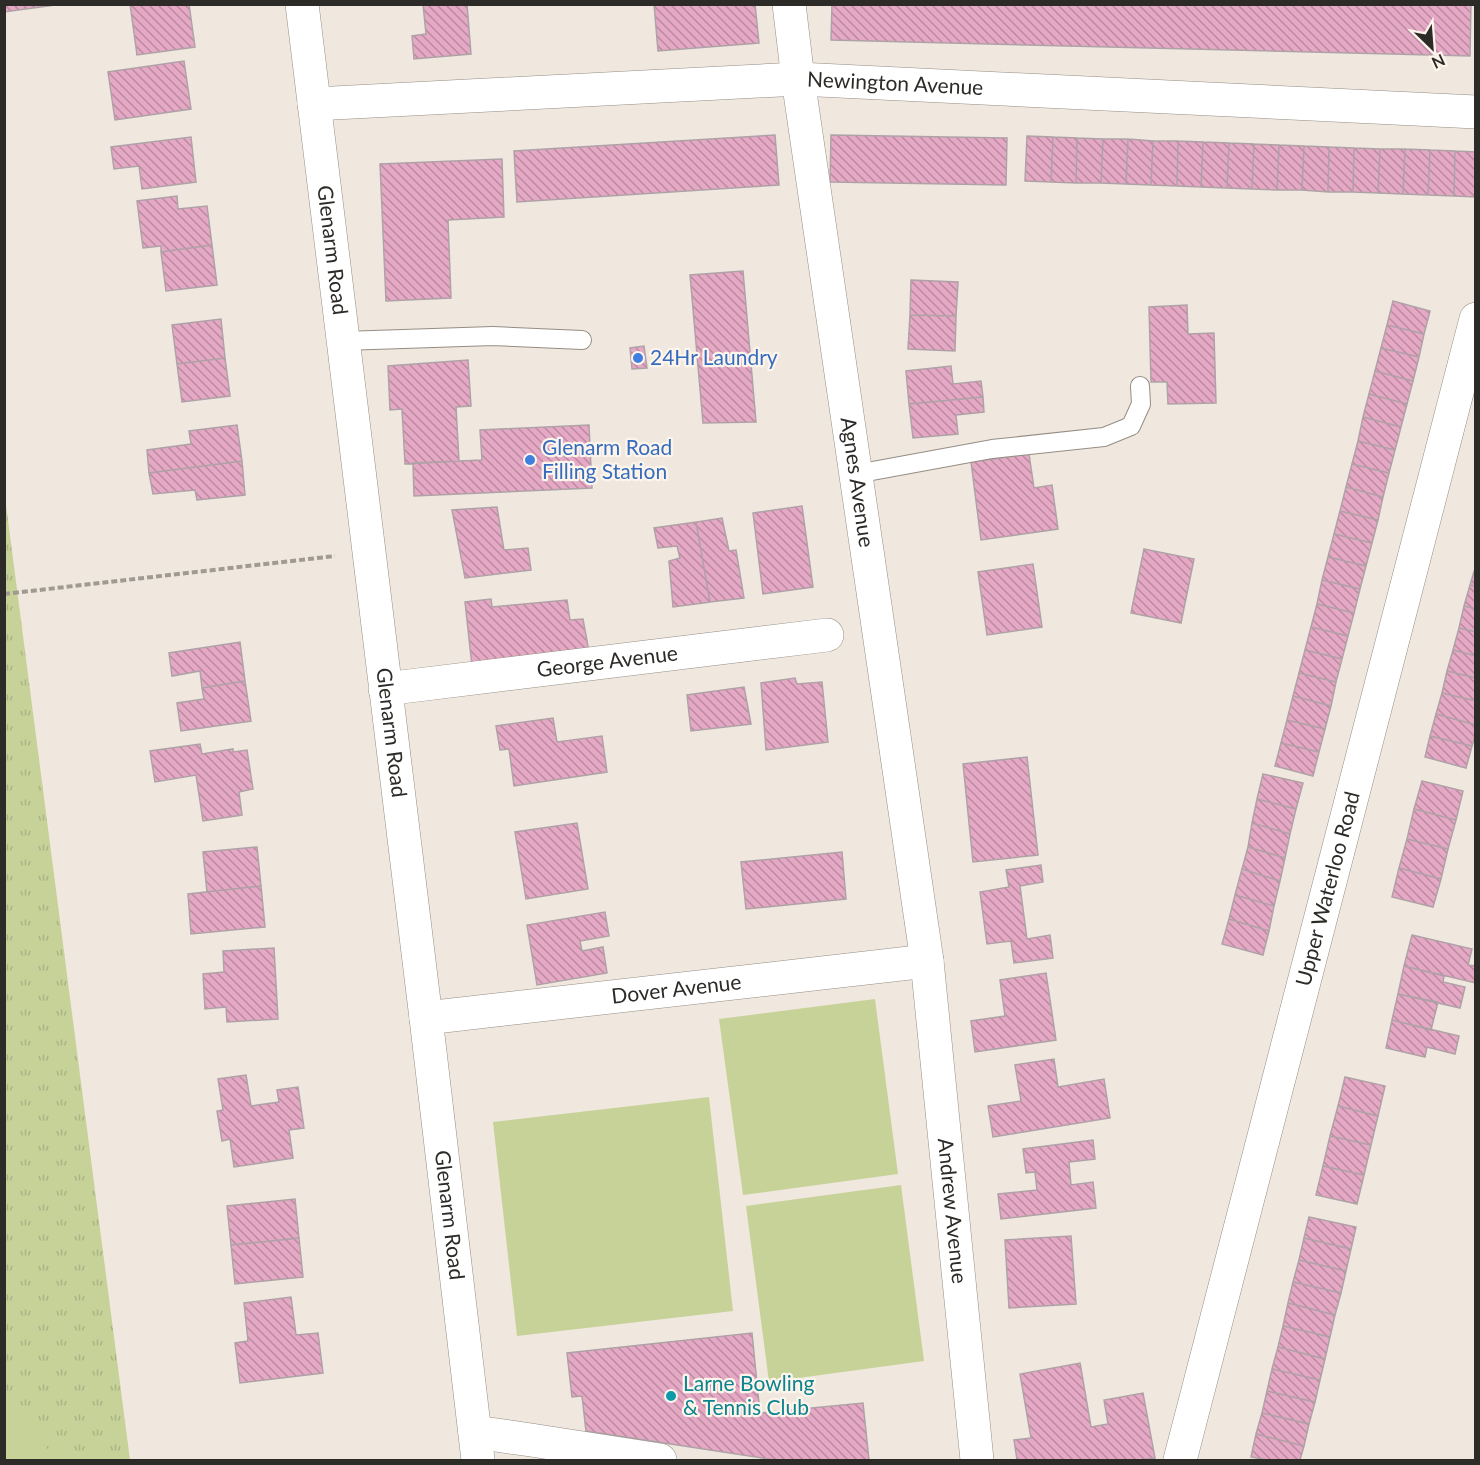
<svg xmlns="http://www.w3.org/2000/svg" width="1480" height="1465" font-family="Lato,sans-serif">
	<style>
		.park { fill: url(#park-tufts) }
		.pitch { fill: #c7d299 }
		.building { fill: url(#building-back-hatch); stroke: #afa2a7; stroke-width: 1.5 }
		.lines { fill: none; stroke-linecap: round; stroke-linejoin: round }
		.lane-casing { stroke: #958d84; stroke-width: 20 }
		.street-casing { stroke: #958d84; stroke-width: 34 }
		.primary-casing { stroke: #958d84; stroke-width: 34 }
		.path { stroke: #a09a92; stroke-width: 4; stroke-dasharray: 6 3; stroke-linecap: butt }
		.lane { stroke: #fff; stroke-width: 18 }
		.street { stroke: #fff; stroke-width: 33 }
		.primary { stroke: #fff; stroke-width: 33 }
		.shop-dot { fill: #3f7fe0; stroke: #fdf5eb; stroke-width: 2 }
		.culture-dot { fill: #0f9aa8; stroke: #fdf5eb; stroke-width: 2 }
		.labels { text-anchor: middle; stroke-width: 4.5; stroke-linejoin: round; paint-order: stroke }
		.street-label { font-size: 21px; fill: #2d2b27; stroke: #fdf5eb }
		.shop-label { font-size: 21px; fill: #366cbe; stroke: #fdf5eb; text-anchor: start }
		.culture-label { font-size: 21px; fill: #0d838f; stroke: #fdf5eb; text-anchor: start }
	</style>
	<defs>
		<pattern id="park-tufts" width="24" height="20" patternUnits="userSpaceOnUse" patternTransform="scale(1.5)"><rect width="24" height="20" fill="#c7d299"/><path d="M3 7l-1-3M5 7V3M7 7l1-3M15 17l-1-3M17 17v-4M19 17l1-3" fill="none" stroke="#abb484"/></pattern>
		<pattern id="building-back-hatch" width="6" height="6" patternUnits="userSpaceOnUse" patternTransform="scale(1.5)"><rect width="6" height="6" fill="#e6a9c5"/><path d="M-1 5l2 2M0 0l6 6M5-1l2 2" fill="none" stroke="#bb8aa0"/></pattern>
	</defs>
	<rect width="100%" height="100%" fill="#f0e8de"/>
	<!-- park -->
	<path class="park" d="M5,497L130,1460H5Z"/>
	<!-- pitch -->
	<path class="pitch" d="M875,999L898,1174L743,1195L719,1019Z
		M709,1097L733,1311L517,1336L493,1122Z
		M901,1185L924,1361L769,1382L746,1206Z
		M5,1403L58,1460H5Z"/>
	<!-- building -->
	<path class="building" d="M4,4H63L4,12Z
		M130,4H189L195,47L137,55Z
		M423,4H467L471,54L414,59L412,36L426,34Z
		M654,4H755L759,43L658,51Z
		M832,4H1471L1470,56L831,40Z
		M184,61L191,109L115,120L108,72Z
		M775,135L779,185L517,202L514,151Z
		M831,135L1007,138L1006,185L830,182Z
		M1027,136L1053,137L1051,182L1025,181Z
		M191,137L196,182L142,189L139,166L114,169L111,147Z
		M1053,137L1077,138L1076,183L1051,182Z
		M1077,138L1103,139L1101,183H1076Z
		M1103,139H1128L1126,184L1101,183Z
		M1128,139L1153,141L1151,185L1126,184Z
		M1153,141H1178L1177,186L1151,185Z
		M1178,141L1203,142L1201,187L1177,186Z
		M1203,142L1229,143L1227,188L1201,187Z
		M1229,143L1254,144L1252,189L1227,188Z
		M1254,144L1279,145L1277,190L1252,189Z
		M1279,145L1304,146L1302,190H1277Z
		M1304,146L1329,147L1328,192L1302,190Z
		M1329,147L1354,148L1353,192H1328Z
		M1354,148L1380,149L1378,193L1353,192Z
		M1380,149H1405L1403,194L1378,193Z
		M1405,149L1430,150L1428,195L1403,194Z
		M1430,150L1455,151L1454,196L1428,195Z
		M1455,151L1476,152V197L1454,196Z
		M502,159L504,217L448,220L451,298L386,301L380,164Z
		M177,196L178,209L207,206L212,245L161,252V246L143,248L137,201Z
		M212,245L217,285L166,291L161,252Z
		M743,271L756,422L703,423L690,275Z
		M911,280L958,282L956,316L910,315Z
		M1393,301L1430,311L1424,334L1387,325Z
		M1187,305L1188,334L1214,333L1216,403L1168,404L1167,382H1151L1149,307Z
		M910,315L956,316L955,351L908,349Z
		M221,319L225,358L177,364L172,325Z
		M1387,325L1424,334L1419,357L1381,348Z
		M644,346L647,368L632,369L630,348Z
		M1381,348L1419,357L1413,381L1375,371Z
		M225,358L230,396L182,402L177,364Z
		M468,360L471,406L456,407L459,461L405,464L402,409L390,410L388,366Z
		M951,366L953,384L981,381L983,397L909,404L906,371Z
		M1375,371L1413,381L1407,404L1369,394Z
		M1369,394L1407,404L1401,427L1363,417Z
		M983,397L984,412L956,415L958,434L913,438L909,404Z
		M1363,417L1401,427L1395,450L1358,441Z
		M237,425L242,461L149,473L147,450L191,444L189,431Z
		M589,425L592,488L414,496L413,463L482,460L480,430Z
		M1358,441L1395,450L1389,473L1352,464Z
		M1029,454L1034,488L1052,485L1058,529L981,540L971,462Z
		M242,461L245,495L197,500L195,490L153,494L149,473Z
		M1352,464L1389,473L1383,497L1346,487Z
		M1346,487L1383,497L1378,520L1340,511Z
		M802,506L813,587L763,594L753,513Z
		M497,507L504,550L528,548L531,570L465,578L452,510Z
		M1340,511L1378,520L1372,543L1334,534Z
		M722,518L729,551L736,550L744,598L710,602L696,522Z
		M696,522L710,602L673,607L669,561L680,558L677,546L658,548L654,528Z
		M1334,534L1372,543L1366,566L1328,557Z
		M1144,549L1194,559L1181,623L1131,613Z
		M1328,557L1366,566L1360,589L1322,580Z
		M1033,564L1042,627L987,635L978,572Z
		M1476,565V586L1470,585Z
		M1322,580L1360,589L1354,613L1317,604Z
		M1470,585L1476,586V609L1464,606Z
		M491,599L492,607L567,600L570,620L583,619L590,657L472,666L465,602Z
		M1317,604L1354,613L1348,636L1311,627Z
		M1464,606L1476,609V632L1459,628Z
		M1311,627L1348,636L1342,659L1305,650Z
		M1459,628L1476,632V656L1453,650Z
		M240,642L245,681L202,688L200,671L172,676L169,653Z
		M1305,650L1342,659L1336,682L1299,673Z
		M1453,650L1476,656V678L1447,671Z
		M1447,671L1476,678V701L1442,693Z
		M1299,673L1336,682L1331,706L1293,696Z
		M795,678L797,684L822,682L828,742L766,750L761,683Z
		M245,681L251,721L181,731L177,703L204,699L202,688Z
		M744,687L751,724L691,731L687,695Z
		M1442,693L1476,701V725L1436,714Z
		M1293,696L1331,706L1325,729L1287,720Z
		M1436,714L1476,725V733L1472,746L1430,736Z
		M553,718L557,742L602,736L607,772L514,786L509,749L500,750L496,726Z
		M1287,720L1325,729L1319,752L1281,743Z
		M1430,736L1472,746L1466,768L1425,757Z
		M1281,743L1319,752L1313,776L1275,766Z
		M200,744L202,754L233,749V752L247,750L253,789L239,792L242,815L203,821L196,775L155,782L150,751Z
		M1027,757L1038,855L973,862L963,764Z
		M1263,774L1303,783L1296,809L1257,799Z
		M1422,781L1463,791L1456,820L1414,809Z
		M1257,799L1296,809L1290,834L1252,823Z
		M1414,809L1456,820L1448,849L1407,839Z
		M577,823L588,889L526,899L515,832Z
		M1252,823L1290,834L1285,858L1248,847Z
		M1407,839L1448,849L1441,879L1399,868Z
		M257,847L261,886L207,892L203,852Z
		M1248,847L1285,858L1280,881L1242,869Z
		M842,852L846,899L746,909L741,862Z
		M1041,865L1043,882L1020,886L1027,939L1050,935L1053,958L1014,963L1011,941L987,944L980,892L1009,887L1006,870Z
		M1399,868L1441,879L1433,907L1392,897Z
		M1242,869L1280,881L1274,906L1235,895Z
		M261,886L265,927L191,934L188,894Z
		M1235,895L1274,906L1269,931L1229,919Z
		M605,912L609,936L580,941L582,951L603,947L607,973L537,985L527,925Z
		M1229,919L1269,931L1263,955L1222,944Z
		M1412,935L1472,949L1468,965L1476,966V983L1404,966Z
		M274,948L278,1019L227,1022L226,1007L205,1009L203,974L224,972L223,951Z
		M1404,966L1444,976L1443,982L1465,987L1460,1008L1398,994Z
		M1046,973L1056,1040L975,1052L971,1021L1005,1016L1000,980Z
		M1398,994L1438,1002L1431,1030L1392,1020Z
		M1392,1020L1459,1036L1455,1054L1427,1047L1425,1057L1386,1048Z
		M1054,1059L1058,1087L1104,1079L1110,1118L993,1137L988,1106L1021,1101L1015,1065Z
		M246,1075L251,1106L279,1102L277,1090L298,1087L304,1128L289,1130L293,1158L234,1167L230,1139L222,1141L217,1111L223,1110L218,1079Z
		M1345,1077L1385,1086L1378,1116L1338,1106Z
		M1338,1106L1378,1116L1371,1145L1330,1136Z
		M1330,1136L1371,1145L1364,1175L1323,1166Z
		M1093,1140L1095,1159L1069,1162L1071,1185L1093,1182L1096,1208L1001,1219L998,1194L1037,1190L1035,1172L1026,1173L1023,1149Z
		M1323,1166L1364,1175L1357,1204L1316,1195Z
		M295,1199L299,1238L231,1245L227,1206Z
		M1309,1217L1356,1227L1351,1249L1304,1238Z
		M1071,1236L1076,1304L1009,1308L1005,1240Z
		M299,1238L303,1277L235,1284L231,1245Z
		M1304,1238L1351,1249L1346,1271L1299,1260Z
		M1299,1260L1346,1271L1341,1293L1293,1282Z
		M1293,1282L1341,1293L1335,1315L1288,1303Z
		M291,1297L296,1335L318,1333L323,1373L240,1383L235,1343L248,1341L244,1303Z
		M1288,1303L1335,1315L1330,1337L1283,1326Z
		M1283,1326L1330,1337L1325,1359L1278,1347Z
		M752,1333L760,1413L863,1403L869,1460H775L586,1431L582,1396L572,1397L567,1353Z
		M1278,1347L1325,1359L1320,1380L1272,1369Z
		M1080,1363L1091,1427L1108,1424L1104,1400L1143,1393L1155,1458L1140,1460H1017L1014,1440L1031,1438L1020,1374Z
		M1272,1369L1320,1380L1315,1402L1267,1391Z
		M1267,1391L1315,1402L1309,1424L1262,1413Z
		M1262,1413L1309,1424L1304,1446L1256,1434Z
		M1256,1434L1304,1446L1300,1460H1268L1251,1457Z"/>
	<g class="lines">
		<!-- lane casing -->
		<g class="lane-casing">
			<path id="lane" d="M343,341L493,336L582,340
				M856,474L992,449L1104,437L1131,426L1141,404L1140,386"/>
		</g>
		<!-- street casing -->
		<g class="street-casing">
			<g id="street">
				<path id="s1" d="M789,4L798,79L927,961L977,1460"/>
				<path id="s2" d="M314,104L798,79L1476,112"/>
				<path id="s3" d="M385,689L827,635"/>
				<path id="s4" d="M426,1018L927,961"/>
				<path d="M475,1432L531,1440L660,1460"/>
				<path id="s5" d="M1180,1460L1476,319"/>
			</g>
		</g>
		<!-- primary casing -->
		<g class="primary-casing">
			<g id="primary">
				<path id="s6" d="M302,4L426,1018L478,1460"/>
			</g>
		</g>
		<!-- path -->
		<path class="path" d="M4,594L335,556"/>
		<!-- lane -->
		<use href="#lane" class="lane"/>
		<!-- street -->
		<use href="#street" class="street"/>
		<!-- primary -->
		<use href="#primary" class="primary"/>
	</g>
	<!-- markers -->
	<g class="shop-dot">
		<circle cx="638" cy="358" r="6"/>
		<circle cx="530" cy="460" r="6"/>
	</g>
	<circle class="culture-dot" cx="671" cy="1396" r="6"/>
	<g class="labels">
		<!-- street labels -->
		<g class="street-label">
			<text dy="7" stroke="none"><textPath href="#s2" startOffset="582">Newington Avenue</textPath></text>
			<text dy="7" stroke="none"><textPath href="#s6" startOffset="248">Glenarm Road</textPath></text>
			<text dy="7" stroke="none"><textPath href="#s1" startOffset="483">Agnes Avenue</textPath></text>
			<text dy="7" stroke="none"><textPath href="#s3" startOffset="224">George Avenue</textPath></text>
			<text dy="7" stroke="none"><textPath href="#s6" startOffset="734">Glenarm Road</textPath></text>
			<text dy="7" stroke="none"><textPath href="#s5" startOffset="590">Upper Waterloo Road</textPath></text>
			<text dy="7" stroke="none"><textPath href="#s4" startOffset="252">Dover Avenue</textPath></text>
			<text dy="7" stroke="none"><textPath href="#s1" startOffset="1218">Andrew Avenue</textPath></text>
			<text dy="7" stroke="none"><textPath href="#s6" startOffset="1220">Glenarm Road</textPath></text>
		</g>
		<!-- shop labels -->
		<g class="shop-label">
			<text x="650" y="365">24Hr Laundry</text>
			<text x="542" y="455">Glenarm Road<tspan x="542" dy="24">Filling Station</tspan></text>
		</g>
		<!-- culture labels -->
		<g class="culture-label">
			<text x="683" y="1391">Larne Bowling<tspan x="683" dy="24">&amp; Tennis Club</tspan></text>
		</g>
	</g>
	<!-- border -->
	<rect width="1480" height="1465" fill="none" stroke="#2d2b27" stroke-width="12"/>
	<!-- north arrow -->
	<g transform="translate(1432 48) rotate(155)" stroke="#fdf5eb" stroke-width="4.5" paint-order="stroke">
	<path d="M0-4.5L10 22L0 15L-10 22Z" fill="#2d2b27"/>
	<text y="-9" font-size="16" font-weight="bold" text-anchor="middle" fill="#2d2b27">N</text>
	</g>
</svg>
